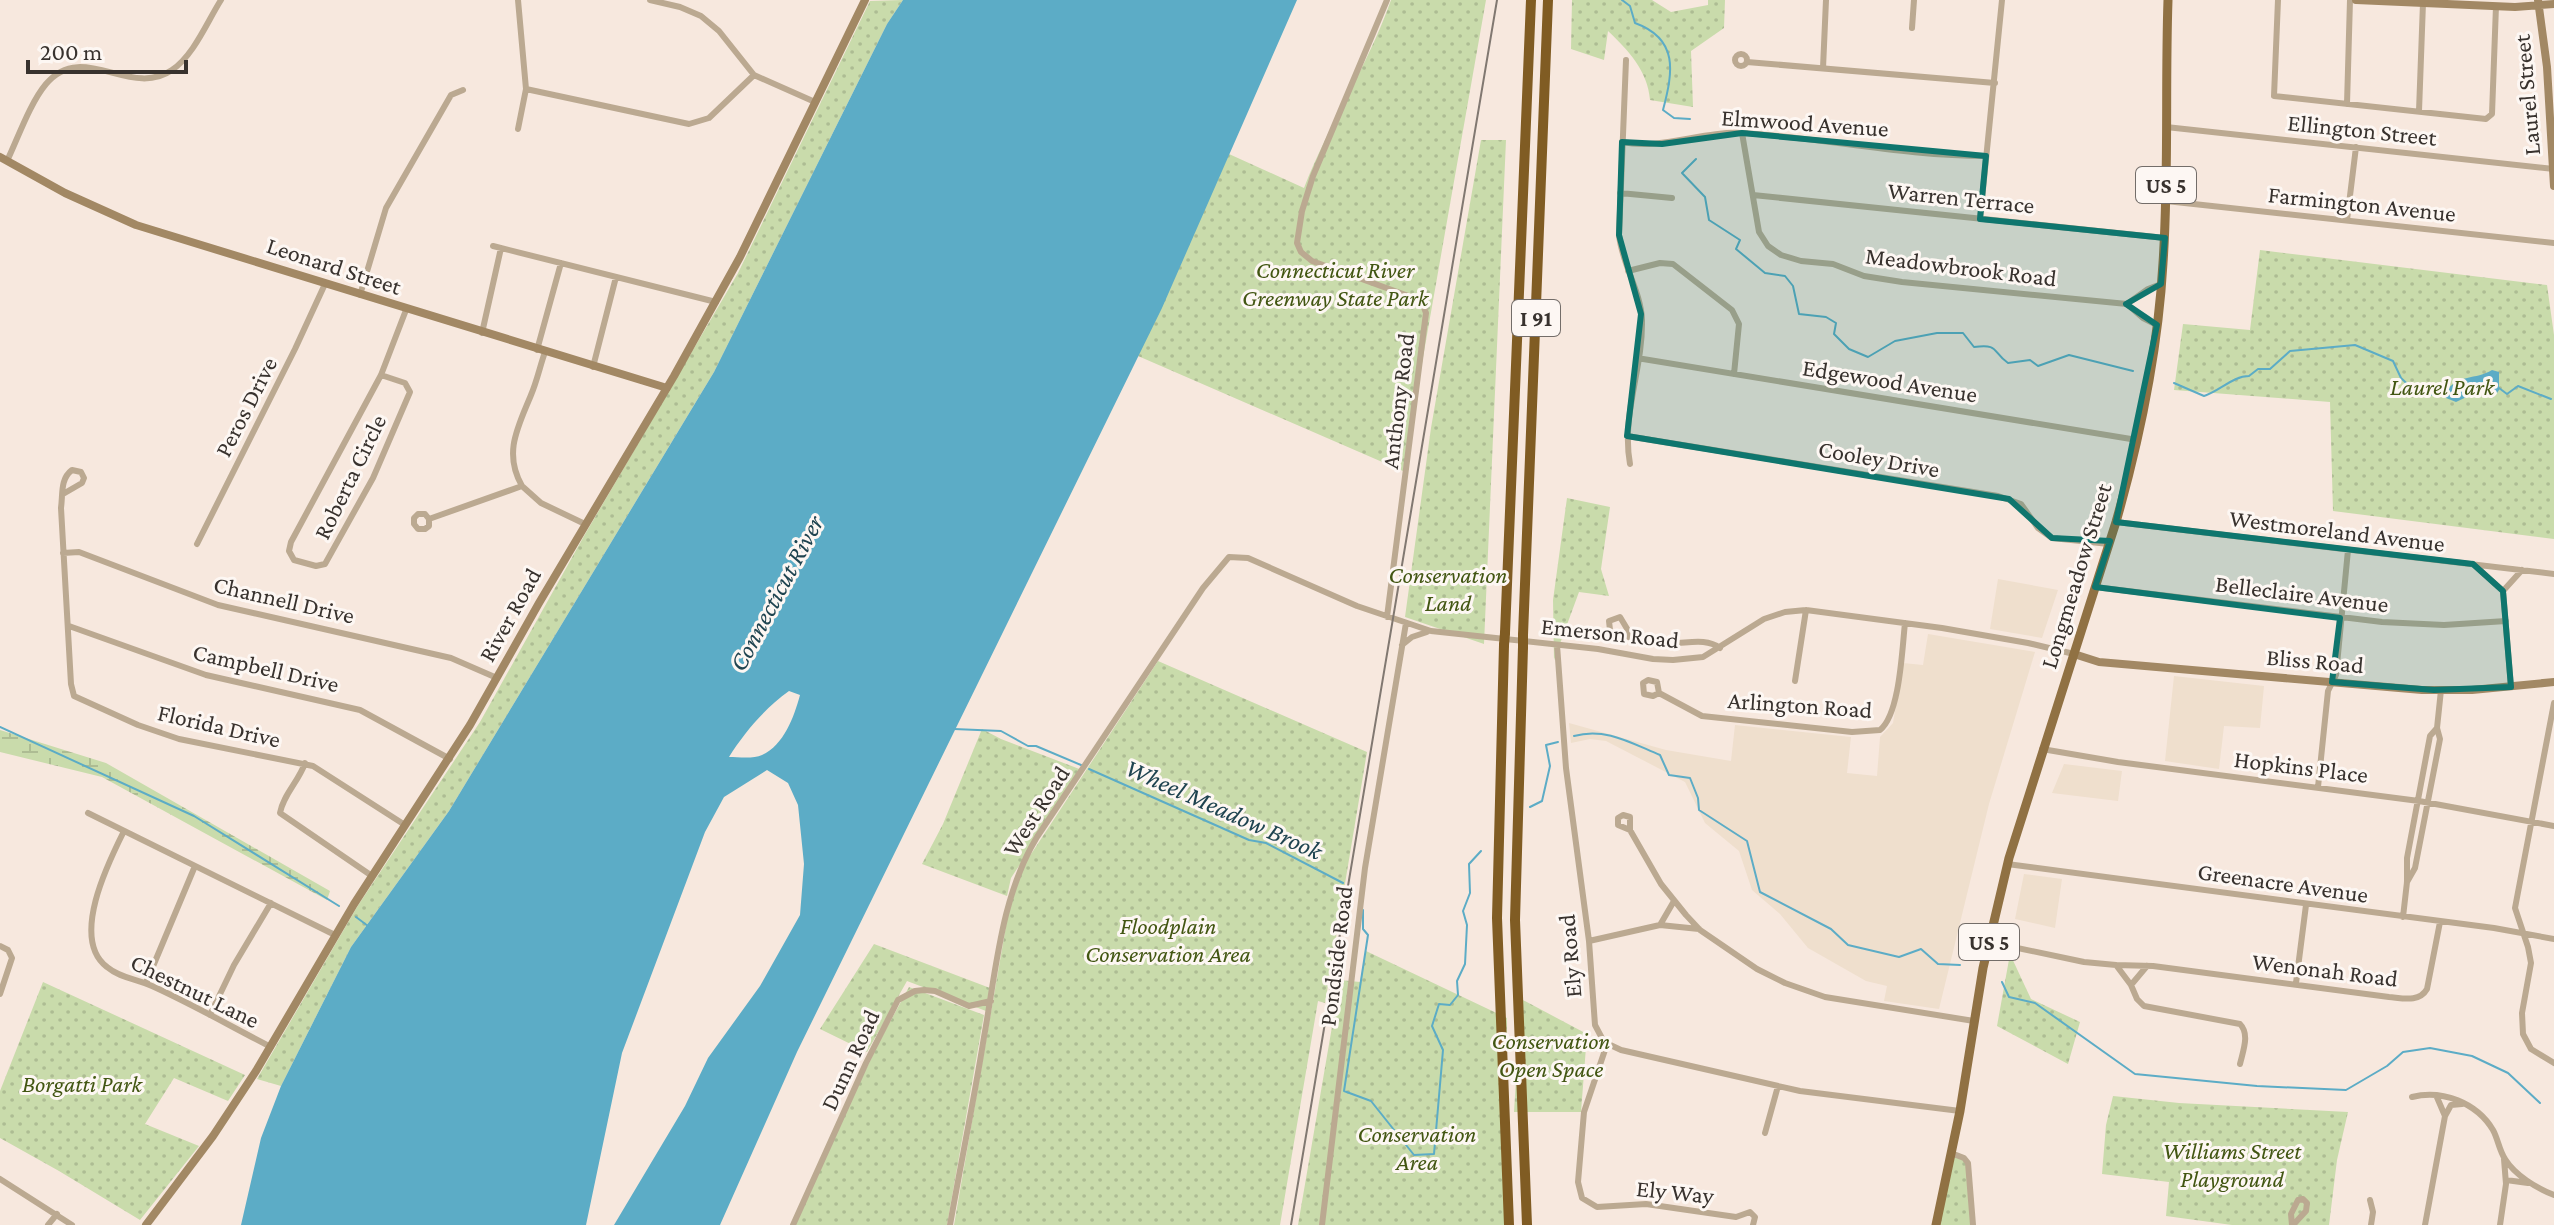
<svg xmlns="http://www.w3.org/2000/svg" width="2554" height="1225" font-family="'Crimson Pro',serif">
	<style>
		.education { fill: #efdfcd }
		.wetland { fill: url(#wetland-marsh) }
		.park { fill: url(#park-dots) }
		.water { fill: #5cacc6; fill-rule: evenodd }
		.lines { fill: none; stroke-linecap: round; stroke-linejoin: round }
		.stream { stroke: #5cacc6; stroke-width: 2 }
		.street { stroke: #bba991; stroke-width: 6 }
		.secondary { stroke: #a28864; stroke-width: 8 }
		.primary { stroke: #907143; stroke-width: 9 }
		.highway { stroke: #805c23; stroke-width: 10 }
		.rail { stroke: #817871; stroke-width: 2 }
		.highway-bridge { stroke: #805c23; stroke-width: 10 }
		.marked { fill: #0f766e; fill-opacity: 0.2; stroke: #0f766e; stroke-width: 6; stroke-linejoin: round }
		.labels { text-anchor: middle; stroke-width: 6; stroke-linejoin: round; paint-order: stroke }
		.shield { fill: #fdf7f3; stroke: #736d69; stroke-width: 2 }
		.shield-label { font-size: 22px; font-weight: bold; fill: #38322e }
		.street-label { font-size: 24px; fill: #38322e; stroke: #fdf7f3 }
		.park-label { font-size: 24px; font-style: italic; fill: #425612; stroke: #fdf7f3 }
		.water-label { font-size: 26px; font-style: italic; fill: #1f4450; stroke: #fdf7f3 }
	</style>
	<defs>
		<pattern id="wetland-marsh" width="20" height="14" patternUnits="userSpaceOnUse" patternTransform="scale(2)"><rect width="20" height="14" fill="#c9dbab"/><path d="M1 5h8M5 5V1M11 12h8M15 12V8" fill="none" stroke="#adbc93"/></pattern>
		<pattern id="park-dots" width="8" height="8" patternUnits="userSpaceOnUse" patternTransform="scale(2)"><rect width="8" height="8" fill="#c9dbab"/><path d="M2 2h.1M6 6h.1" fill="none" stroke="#adbc93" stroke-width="1.8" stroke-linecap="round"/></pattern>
	</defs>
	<rect width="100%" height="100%" fill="#f7e8de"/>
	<!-- education -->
	<path class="education" d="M1998,579L2058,590L2042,638L1990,629Z
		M1928,634L2035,652L1989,804L1939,1009L1884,1001L1887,986L1866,981L1808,948L1780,914L1752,890L1739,851L1705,823L1685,782L1606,741L1590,739L1571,743L1569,723L1666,750L1731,761L1735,725L1851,737L1847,773L1877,776L1880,737L1893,723L1903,663L1923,665Z
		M2174,676L2264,686L2260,728L2224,726L2219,769L2165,761Z
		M2064,764L2122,771L2118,801L2052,793Z
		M2024,874L2062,879L2055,928L2015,919Z"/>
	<!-- wetland -->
	<path class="wetland" d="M0,730L106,763L330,891L327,900L102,777L0,752Z"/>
	<!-- park -->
	<path class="park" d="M903,0L887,24L714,372L449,811L351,947L281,1086L257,1079L357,907L480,722L584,536L738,273L870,1Z
		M1391,0H1486L1403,471L1138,356L1229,154L1304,188C1329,123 1368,66 1391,0Z
		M1572,0H1652L1671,12L1708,5V0H1725L1724,28L1691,51L1693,107L1650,100C1648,71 1628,50 1608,31L1604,60L1571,49Z
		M1481,140H1506L1484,644L1405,617L1431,428Z
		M2260,250L2547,285L2554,335V539L2333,511L2330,402L2174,390L2183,324L2250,330Z
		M1567,498L1610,507L1601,569L1609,596L1579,592L1554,660L1553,600Z
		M1158,661L1367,752L1325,1003L1318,1001L1280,1225H954L1014,880Z
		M982,729L1001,739L1082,770L1011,878L1007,896L922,864L943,824Z
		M874,944L990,988L986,1011L907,981L867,1052L820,1029Z
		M1366,951L1507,1018V1135L1511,1225H1298L1340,980L1360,982Z
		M2010,954L2031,999L2080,1022L2068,1064L1997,1026Z
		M43,982L245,1075L228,1101L174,1078L145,1124L199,1146L140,1220L59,1171L0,1138V1091Z
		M909,987L984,1015L947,1225H792L878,1044Z
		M1521,999L1587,1034L1581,1112H1514Z
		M2113,1096L2179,1103L2348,1112L2337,1160L2329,1225H2232L2166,1216L2169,1182L2102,1174L2106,1125Z
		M1951,1153L1966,1160L1973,1225H1936Z"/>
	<!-- water -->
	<path class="water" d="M903,0H1297L1162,308L797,1052L720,1225H614L685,1106L708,1058L760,986L800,915L804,864L798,805L788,783L767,770L724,797L705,832L622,1053L586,1225H241L261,1138L281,1086L351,947L449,811L714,372L887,24ZM789,691L800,695C794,717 784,745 762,755C754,759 738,757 729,757C744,733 765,708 789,691Z
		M2492,370L2499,372V390L2497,393L2477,392L2456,402L2446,398V392C2457,374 2476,380 2492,370Z"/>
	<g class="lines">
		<!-- stream -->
		<path class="stream" d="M1622,0L1630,6L1635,23C1679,39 1673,72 1663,110L1674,118L1690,119
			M1696,159L1682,173L1705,197L1709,220L1740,240L1736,249L1765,273L1785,276L1793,286L1799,314L1826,317L1836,323L1834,334L1849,349L1868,357L1895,341L1937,333H1963L1974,347C2000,344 1991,351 2008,363L2030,360L2038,366L2069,355L2133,371
			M2174,383L2204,396C2220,391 2233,376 2249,376L2258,369H2270L2290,351L2355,345L2393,361L2401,378L2419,395L2447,394
			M2499,388L2507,394L2518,386L2551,399
			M0,727L194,816L339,906
			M954,729L1001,731L1028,746H1036L1081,765
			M1574,736C1605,727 1631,743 1660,755L1669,775L1690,778L1698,798L1699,810L1747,841L1760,892L1831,929L1848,945L1899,957L1921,949L1938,964L1960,965
			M1089,769L1249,840L1266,843L1343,883
			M1530,807L1542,801L1550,766L1546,745L1558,742
			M1363,910V929L1368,935L1344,1091L1371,1101L1414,1155L1434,1154L1443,1050L1432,1026L1439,1004L1450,1005L1458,995L1457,981L1465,964L1467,925L1463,911L1470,893L1469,864L1481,851
			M356,917L368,926
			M2002,982L2009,997L2035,1003L2135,1074L2257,1086L2346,1090L2387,1066L2403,1052L2430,1048L2472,1056L2508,1073L2540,1103"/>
		<!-- street -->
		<path class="street" d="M518,0L526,89L518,129
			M650,0L680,7L701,16L719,31L754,75L815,102
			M1387,0L1313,176L1302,211L1297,243L1301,252L1312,261L1414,298L1423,305L1426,313L1387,617
			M2278,0L2274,96L2486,119L2492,114L2496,6
			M1912,28L1914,0
			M1735 60a6 6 0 1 1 12 0a6 6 0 1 1-12 0Z
			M1626,60L1619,235C1622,265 1641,291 1642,320C1643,369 1621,415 1630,464
			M1747,62L1995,83
			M1823,68L1826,0
			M526,89L689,124L709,118L754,75
			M2347,104L2350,0
			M2419,111L2423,3
			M2166,127L2554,169
			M1742,133L1759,232L1768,246L1781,255L1801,261L1833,264L1864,276L1902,282L2127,304L2148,289L2161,284
			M1622,142C1663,150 1701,131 1743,133C1824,138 1904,156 1986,156
			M7,161C18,138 30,103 46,84C83,40 130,99 172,70C194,55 207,22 221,0
			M1620,193L1672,198
			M1753,195L2165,238
			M2166,201L2554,243
			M1980,219L2002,0
			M2347,220L2356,147
			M493,246L716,302
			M1628,271L1660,263L1673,264L1732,310L1739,324L1734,374
			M360,295L386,208L451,95L463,90
			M2127,304L2143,318L2157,325
			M482,333L501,248
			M537,350L561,263
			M1637,358L2137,440
			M593,367L616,277
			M381,375L405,383L410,392L373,478L325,564L316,566L294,560L289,551L291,542L381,375L406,310
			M1627,436L1998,496L2021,504L2038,528L2052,538L2109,544
			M522,486C503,453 518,427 531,395C537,381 540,366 545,352
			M63,494L82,483L84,478L81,472L72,470C60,479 63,494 61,508L71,684L74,696L138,725L179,739L313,766L405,825
			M429,519V526L425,529H418L414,524V518L418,514H425L429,519L522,486L541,503L585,524
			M2116,522L2554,574
			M197,544L295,349L325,284
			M63,553L79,552L218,605L451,658L497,678
			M2473,564L2503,591L2511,687
			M2095,587L2382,622L2444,625L2506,621
			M2503,591L2522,570
			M69,626L206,675L360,710L450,759
			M1632,637L1620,617L1609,621L1610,630C1625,639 1651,642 1668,643C1686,644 1705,637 1720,648
			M1402,645L1412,637L1427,632
			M1557,645L1566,768L1589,941L1595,1025L1604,1042L1621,1050L1800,1091L1960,1111
			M1795,681L1806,610
			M1659,693L1653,696L1644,694L1643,683L1648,680L1657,682L1659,693L1702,716L1852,732L1880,730C1900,714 1902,649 1905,623
			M2554,703L2515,908L2528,947L2531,963L2522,1013L2523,1034L2531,1049L2554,1063
			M2042,749L2118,762L2419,801L2554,826
			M305,763C299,781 283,795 280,813L372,876
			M2318,787L2328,691L2336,675L2348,550
			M88,813L335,935
			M1630,830V817L1623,815L1618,818V825L1630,830L1661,884L1686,915L1700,930L1757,969L1785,983L1825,997L1974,1021
			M124,831C108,863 70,939 107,967C120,978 137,979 152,986C192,1004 232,1027 271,1047
			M2007,864L2494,928L2554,939
			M2407,882L2415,868L2440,739L2437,728L2441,690
			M2403,917L2407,882V858L2430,736L2437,728
			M1660,925L1674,901
			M1589,941L1660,925L1699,929
			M1989,942L2084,962L2116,965L2131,985L2137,999L2144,1006L2240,1024C2250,1034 2243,1051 2240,1064
			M0,946L8,950L12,958L0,994
			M2116,965L2153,966L2389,997C2402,998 2419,1003 2427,989L2440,922
			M146,983L195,866
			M2296,983L2306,905
			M2131,985L2147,966
			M210,1015L234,965L271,903
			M1607,1044L1584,1112L1578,1182L1582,1198L1597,1207L1646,1204L1736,1217L1750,1212L1755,1217L1753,1225
			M2412,1097C2442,1089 2477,1103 2493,1130C2498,1139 2499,1150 2505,1159C2515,1175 2536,1188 2554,1195
			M2445,1116L2451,1105L2462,1104
			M1765,1133L1778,1086
			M1951,1153L1964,1158L1968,1163L1973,1225
			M0,1179L72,1225
			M2506,1180L2528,1183
			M2370,1200L2373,1212L2371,1225
			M48,1225L57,1214
			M793,1225L866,1063L898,1000L915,991L924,990L935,991L969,1006L991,1001
			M950,1225C961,1162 974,1100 984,1037C996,971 1001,896 1037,837L1203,588L1229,557L1248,558L1357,606L1431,631L1598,649L1653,659L1673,660L1703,657L1764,619L1785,612L1806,610L1942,628L2028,643L2074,654
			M1322,1225L1365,868L1406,623
			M2292,1225L2291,1214L2298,1200L2303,1199L2307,1203L2306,1211L2293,1225
			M2425,1225L2445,1116L2436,1095
			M2500,1225L2506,1184L2504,1159"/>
		<!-- secondary -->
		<path class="secondary" d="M2356,0L2515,7L2554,4
			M2538,0L2547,67L2554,186
			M0,157L65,193L136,225L667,388
			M2074,654L2099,662L2422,690H2472L2554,682
			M146,1225L213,1136L256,1071L354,904L470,725L539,603L674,376L740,257L865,0"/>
		<!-- primary -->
		<path class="primary" d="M1936,1225L1960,1111L1983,968L2009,858L2116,522C2140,438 2158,351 2163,263C2169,176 2165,88 2168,0"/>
		<!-- highway -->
		<path class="highway" d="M1505,633L1531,0
			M1523,635L1548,0
			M1504,645L1497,918L1509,1225
			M1523,647L1515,920L1527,1225"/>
		<!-- rail -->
		<path class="rail" d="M1291,1225L1497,0"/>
		<!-- highway-bridge -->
		<path class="highway-bridge" d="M1504,645L1505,633
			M1523,647V635"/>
	</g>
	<!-- marked area -->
	<path class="marked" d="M1742,133L1986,156L1980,219L2165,238L2161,284L2126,304L2157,325L2116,522L2473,564L2503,591L2511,687L2434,690L2332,682L2340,618L2095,587L2110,541L2052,538L2009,499L1627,436L1641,314L1619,235L1622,142L1662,144Z"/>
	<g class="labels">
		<!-- shield labels -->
		<g class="shield">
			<rect x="2136" y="167" width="60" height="36" rx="6"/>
			<rect x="1512" y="300" width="48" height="36" rx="6"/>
			<rect x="1959" y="924" width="60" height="36" rx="6"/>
		</g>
		<g class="shield-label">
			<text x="2166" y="193">US 5</text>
			<text x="1536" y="326">I 91</text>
			<text x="1989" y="950">US 5</text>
		</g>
		<!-- street labels -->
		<g class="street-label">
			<text transform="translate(2527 95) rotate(-95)" y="8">Laurel Street</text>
			<text transform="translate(1805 123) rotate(4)" y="8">Elmwood Avenue</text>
			<text transform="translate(2362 130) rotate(6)" y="8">Ellington Street</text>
			<text transform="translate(1961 198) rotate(6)" y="8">Warren Terrace</text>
			<text transform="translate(2362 204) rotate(6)" y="8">Farmington Avenue</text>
			<text transform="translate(334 266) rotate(18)" y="8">Leonard Street</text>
			<text transform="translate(1961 267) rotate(7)" y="8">Meadowbrook Road</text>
			<text transform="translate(1890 381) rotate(9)" y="8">Edgewood Avenue</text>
			<text transform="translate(1398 401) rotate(-83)" y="8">Anthony Road</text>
			<text transform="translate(246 407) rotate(-63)" y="8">Peros Drive</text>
			<text transform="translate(1879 459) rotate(10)" y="8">Cooley Drive</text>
			<text transform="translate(350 477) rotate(-64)" y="8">Roberta Circle</text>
			<text transform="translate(2337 531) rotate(7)" y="8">Westmoreland Avenue</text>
			<text transform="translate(2076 576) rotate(-73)" y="8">Longmeadow Street</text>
			<text transform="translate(2302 594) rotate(7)" y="8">Belleclaire Avenue</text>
			<text transform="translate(284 600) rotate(13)" y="8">Channell Drive</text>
			<text transform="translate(510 615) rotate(-61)" y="8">River Road</text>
			<text transform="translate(1610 633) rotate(6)" y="8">Emerson Road</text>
			<text transform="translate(2315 661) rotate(5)" y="8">Bliss Road</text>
			<text transform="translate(266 668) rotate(13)" y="8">Campbell Drive</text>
			<text transform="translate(1800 705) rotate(4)" y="8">Arlington Road</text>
			<text transform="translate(219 726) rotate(13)" y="8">Florida Drive</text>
			<text transform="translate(2301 767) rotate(7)" y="8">Hopkins Place</text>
			<text transform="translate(1036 811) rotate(-57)" y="8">West Road</text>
			<text transform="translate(2283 883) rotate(8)" y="8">Greenacre Avenue</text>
			<text transform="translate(1336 956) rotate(-83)" y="8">Pondside Road</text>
			<text transform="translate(1570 956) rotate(-95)" y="8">Ely Road</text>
			<text transform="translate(2325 970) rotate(7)" y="8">Wenonah Road</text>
			<text transform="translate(195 991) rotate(26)" y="8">Chestnut Lane</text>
			<text transform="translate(850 1060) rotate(-65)" y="8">Dunn Road</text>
			<text transform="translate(1675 1192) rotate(6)" y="8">Ely Way</text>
		</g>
		<!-- park labels -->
		<g class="park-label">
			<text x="1335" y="278">Connecticut River<tspan x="1335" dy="28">Greenway State Park</tspan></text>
			<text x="2442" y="395">Laurel Park</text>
			<text x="1448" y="583">Conservation<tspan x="1448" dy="28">Land</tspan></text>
			<text x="1168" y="934">Floodplain<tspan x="1168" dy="28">Conservation Area</tspan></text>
			<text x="1551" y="1049">Conservation<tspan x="1551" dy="28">Open Space</tspan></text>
			<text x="82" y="1092">Borgatti Park</text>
			<text x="1417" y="1142">Conservation<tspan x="1417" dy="28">Area</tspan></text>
			<text x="2232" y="1159">Williams Street<tspan x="2232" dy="28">Playground</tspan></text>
		</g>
		<!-- water labels -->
		<g class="water-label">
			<text transform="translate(776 593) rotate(-62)" y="9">Connecticut River</text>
			<text transform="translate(1224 809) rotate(24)" y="9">Wheel Meadow Brook</text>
		</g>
	</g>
	<!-- scale -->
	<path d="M28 60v12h158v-12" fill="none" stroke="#38322e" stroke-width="4"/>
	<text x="40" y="60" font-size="24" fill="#38322e" stroke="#fdf7f3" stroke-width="6" paint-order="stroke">200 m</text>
</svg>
